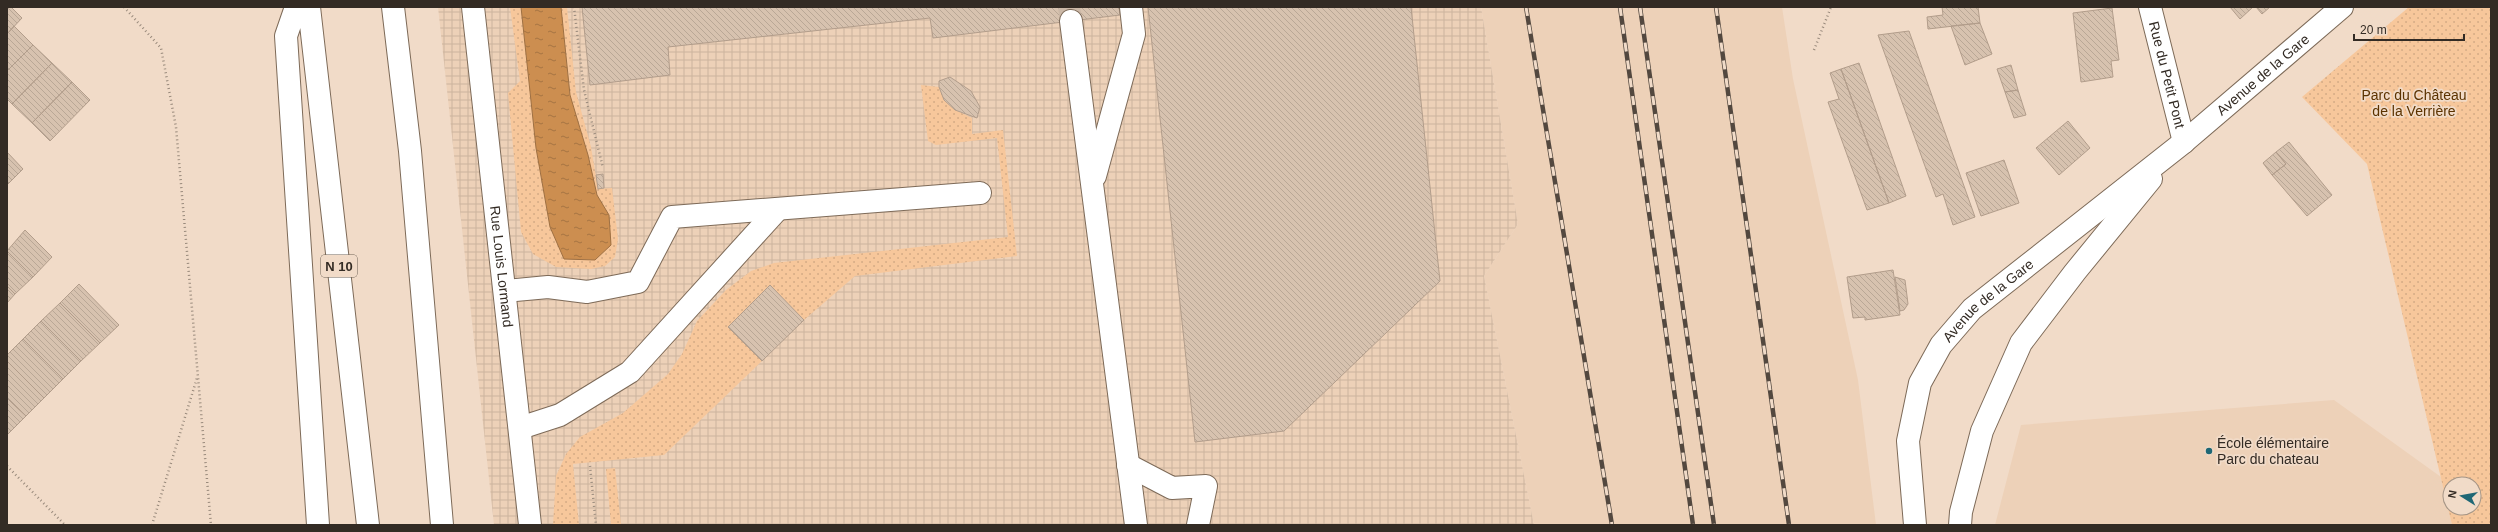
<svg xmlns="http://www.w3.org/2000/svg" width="2498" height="532" font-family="Arial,sans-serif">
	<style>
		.built { fill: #edd1b8 }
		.industrial { fill: url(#industrial-grid) }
		.grass { fill: url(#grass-dots); fill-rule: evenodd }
		.water { fill: url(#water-ripples); stroke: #9e7043 }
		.building { fill: url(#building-back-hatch); stroke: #b29d8b }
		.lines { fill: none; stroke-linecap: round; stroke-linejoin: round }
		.minor-tunnel { stroke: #cbb8a7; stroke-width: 22; stroke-dasharray: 22 11; stroke-linecap: butt }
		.minor-casing { stroke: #7d6a58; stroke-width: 24 }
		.major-casing { stroke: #7d6a58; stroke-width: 24 }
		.path { stroke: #998a7c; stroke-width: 2.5; stroke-dasharray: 1 3; stroke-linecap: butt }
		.minor { stroke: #fff; stroke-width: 22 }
		.major { stroke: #fff; stroke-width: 22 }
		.rail-casing { stroke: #53483f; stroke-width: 4.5 }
		.rail { stroke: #f1dbc8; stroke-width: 3; stroke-dasharray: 9; stroke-linecap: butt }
		.poi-dot { fill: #1f6775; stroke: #f1dbc8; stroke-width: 1.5 }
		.labels { text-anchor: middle; stroke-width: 3.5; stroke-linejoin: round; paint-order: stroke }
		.shield { fill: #f1dbc8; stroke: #6c6055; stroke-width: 1 }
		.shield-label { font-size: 13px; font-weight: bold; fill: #332b24 }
		.street-label { font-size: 14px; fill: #332b24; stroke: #f1dbc8 }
		.park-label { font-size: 14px; fill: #5c3300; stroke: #f1dbc8 }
		.poi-label { font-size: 14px; fill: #332b24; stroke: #f1dbc8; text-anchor: start }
	</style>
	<defs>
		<pattern id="industrial-grid" width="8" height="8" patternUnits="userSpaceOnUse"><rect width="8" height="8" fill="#edd1b8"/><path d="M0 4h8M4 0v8" fill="none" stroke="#ccb49e"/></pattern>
		<pattern id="grass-dots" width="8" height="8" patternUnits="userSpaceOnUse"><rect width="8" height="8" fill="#f7c79b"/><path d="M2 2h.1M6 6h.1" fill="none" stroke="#d4ab85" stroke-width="1.8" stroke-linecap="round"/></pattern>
		<pattern id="water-ripples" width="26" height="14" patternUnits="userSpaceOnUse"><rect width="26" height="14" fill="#cc8e50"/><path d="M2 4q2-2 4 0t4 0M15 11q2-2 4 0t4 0" fill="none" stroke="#a67442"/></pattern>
		<pattern id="building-back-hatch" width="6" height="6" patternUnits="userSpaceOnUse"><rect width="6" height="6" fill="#d7c2af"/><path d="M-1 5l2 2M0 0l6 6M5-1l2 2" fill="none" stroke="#b9a796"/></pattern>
	</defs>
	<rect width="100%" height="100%" fill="#f1dbc8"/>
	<!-- built -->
	<path class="built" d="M1481,7H1782L1793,79L1858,380L1876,525H1534L1484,276L1518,224Z
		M2334,400L2441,477L2452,525H1995L2021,425Z"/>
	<!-- industrial -->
	<path class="industrial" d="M438,7H1481L1518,224L1484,276L1534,525H494Z"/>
	<!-- grass -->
	<path class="grass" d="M510,7H567L576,92L591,147L598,189L612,188L618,239L615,257L605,266L591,269L556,267L533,254L521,232L508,93L520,81Z
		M2409,7H2491V525H2452L2367,164L2302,97ZM2450,484H2474V508H2450Z
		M921,85L939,87C946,105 955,110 972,118V134L1003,130L1017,256L855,276L804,320L770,285L728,327L762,361L664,455L573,464L579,525H553L556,476L566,454L580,437L623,413L668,374L682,354L697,321L726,290L751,271L774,263L1008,237L997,138L936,145L928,141Z
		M615,468L621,525H611L606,469Z"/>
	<!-- water -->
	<path class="water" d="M521,7H561L570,95L588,155L597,195L609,215L611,245L595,260L564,259L550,227L536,148Z"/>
	<!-- building -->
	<path class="building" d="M7,7H11L22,18L7,34Z
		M582,7H1119L1120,15L933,38L930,18L668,47L670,75L590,85Z
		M1148,7H1411L1440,281L1284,431L1195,442Z
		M1942,7H1978L1980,23L1928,29L1927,17L1943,15Z
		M2230,7H2253L2240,19Z
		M2256,7H2270L2262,14Z
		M2112,8L2119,60L2111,61L2113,77L2081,82L2073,13Z
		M1980,23L1992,54L1965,65L1951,26Z
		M14,26L33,45L7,71V34Z
		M1909,31L1975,217L1953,225L1943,194L1936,197L1878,35Z
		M33,45L52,63L12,104L7,99V71Z
		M52,63L72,82L32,123L12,104Z
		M1859,63L1906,196L1889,203L1841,69Z
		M2011,65L2018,90L2005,92L1997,69Z
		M1841,69L1889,203L1867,210L1828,102L1839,99L1830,73Z
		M950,77L971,91L980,107L977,118L955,110L944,100L939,87V81Z
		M72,82L90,100L50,141L32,123Z
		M2018,90L2026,115L2014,118L2005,92Z
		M2068,121L2090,148L2059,175L2036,148Z
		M2289,142L2332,195L2307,216L2272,175L2286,164L2276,152Z
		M7,152L23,169L7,185Z
		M2276,152L2286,164L2272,175L2263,163Z
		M2004,160L2019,203L1981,216L1966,173Z
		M603,174L604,188L598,189L596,175Z
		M25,230L52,257L33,277L7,251Z
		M7,251L33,277L15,294L7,286Z
		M1893,270L1900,315L1865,320V317L1853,318L1847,277Z
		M1895,277L1905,280L1908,304L1904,310L1900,311Z
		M79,284L119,325L100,343L60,303Z
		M770,285L804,320L762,361L728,327Z
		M7,286L15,294L7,303Z
		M60,303L100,343L81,361L41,321Z
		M41,321L81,361L63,379L23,339Z
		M23,339L63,379L44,398L7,361V355Z
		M7,361L44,398L26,416L7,398Z
		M7,398L26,416L7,435Z"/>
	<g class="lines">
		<!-- minor-tunnel -->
		<path class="minor-tunnel" d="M1069,7L1071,21"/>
		<!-- minor casing -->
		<g class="minor-casing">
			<g id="minor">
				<path id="s1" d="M473,7L530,525"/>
				<path id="s2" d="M2150,7L2184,142"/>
				<path d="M1071,21L1136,525"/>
				<path d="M1095,176L1134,34L1131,7"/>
				<path d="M505,291L548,287L587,292L638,282L672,217L980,193"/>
				<path d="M520,428L560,415L630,372L778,209"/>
				<path d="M1128,465L1172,488L1206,486L1198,525"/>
				<path id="s3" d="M1915,525L1908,441L1920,383L1941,345L1972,309L2184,142L2342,7"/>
				<path d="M1960,525L1961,512L1982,431L2021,343L2075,272L2151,179"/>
			</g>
		</g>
		<!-- major casing -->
		<g class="major-casing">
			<path id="major" d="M296,7L286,36L318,525
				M309,7L368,525
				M393,7L410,151L442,525"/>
		</g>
		<!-- path -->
		<path class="path" d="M124,7L161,48L176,127L211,525
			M574,7L584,90L603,168
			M1814,50L1831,7
			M7,466L65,525
			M590,466L596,525
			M152,525L197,378"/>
		<!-- minor -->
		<use href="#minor" class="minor"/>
		<!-- major -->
		<use href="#major" class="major"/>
		<!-- rail casing -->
		<g class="rail-casing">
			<path id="rail" d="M1526,7L1612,525
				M1620,7L1693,525
				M1640,7L1714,525
				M1716,7L1789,525"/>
		</g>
		<!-- rail -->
		<use href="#rail" class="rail"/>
	</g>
	<!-- markers -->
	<circle class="poi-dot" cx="2209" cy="451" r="4"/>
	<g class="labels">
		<!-- shield labels -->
		<rect class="shield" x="321" y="255" width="36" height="22" rx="3"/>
		<g class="shield-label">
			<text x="339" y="271">N 10</text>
		</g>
		<!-- street labels -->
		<g class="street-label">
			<text dy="5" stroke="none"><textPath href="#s3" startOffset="608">Avenue de la Gare</textPath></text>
			<text dy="5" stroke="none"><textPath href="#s2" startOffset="70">Rue du Petit Pont</textPath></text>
			<text dy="5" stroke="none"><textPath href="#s1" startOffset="261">Rue Louis Lormand</textPath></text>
			<text dy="5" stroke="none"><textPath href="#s3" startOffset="252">Avenue de la Gare</textPath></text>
		</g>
		<!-- park labels -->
		<g class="park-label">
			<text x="2414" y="100">Parc du Château<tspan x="2414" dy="16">de la Verrière</tspan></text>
		</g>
		<!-- poi labels -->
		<g class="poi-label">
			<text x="2217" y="448">École élémentaire<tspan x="2217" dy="16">Parc du chateau</tspan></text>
		</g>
	</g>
	<!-- border -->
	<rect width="2498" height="532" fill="none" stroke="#332b24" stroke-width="16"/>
	<!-- north arrow -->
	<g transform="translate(2462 496) rotate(281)"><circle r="19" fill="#f1dbc8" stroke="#a59586"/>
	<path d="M0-3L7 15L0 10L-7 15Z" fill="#1f6775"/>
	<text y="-6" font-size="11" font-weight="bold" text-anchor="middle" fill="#332b24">N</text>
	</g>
	<!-- scale -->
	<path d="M2354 34v6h110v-6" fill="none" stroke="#332b24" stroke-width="2"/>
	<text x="2360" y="34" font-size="12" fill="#332b24" stroke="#f1dbc8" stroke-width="3" paint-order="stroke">20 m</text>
</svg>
